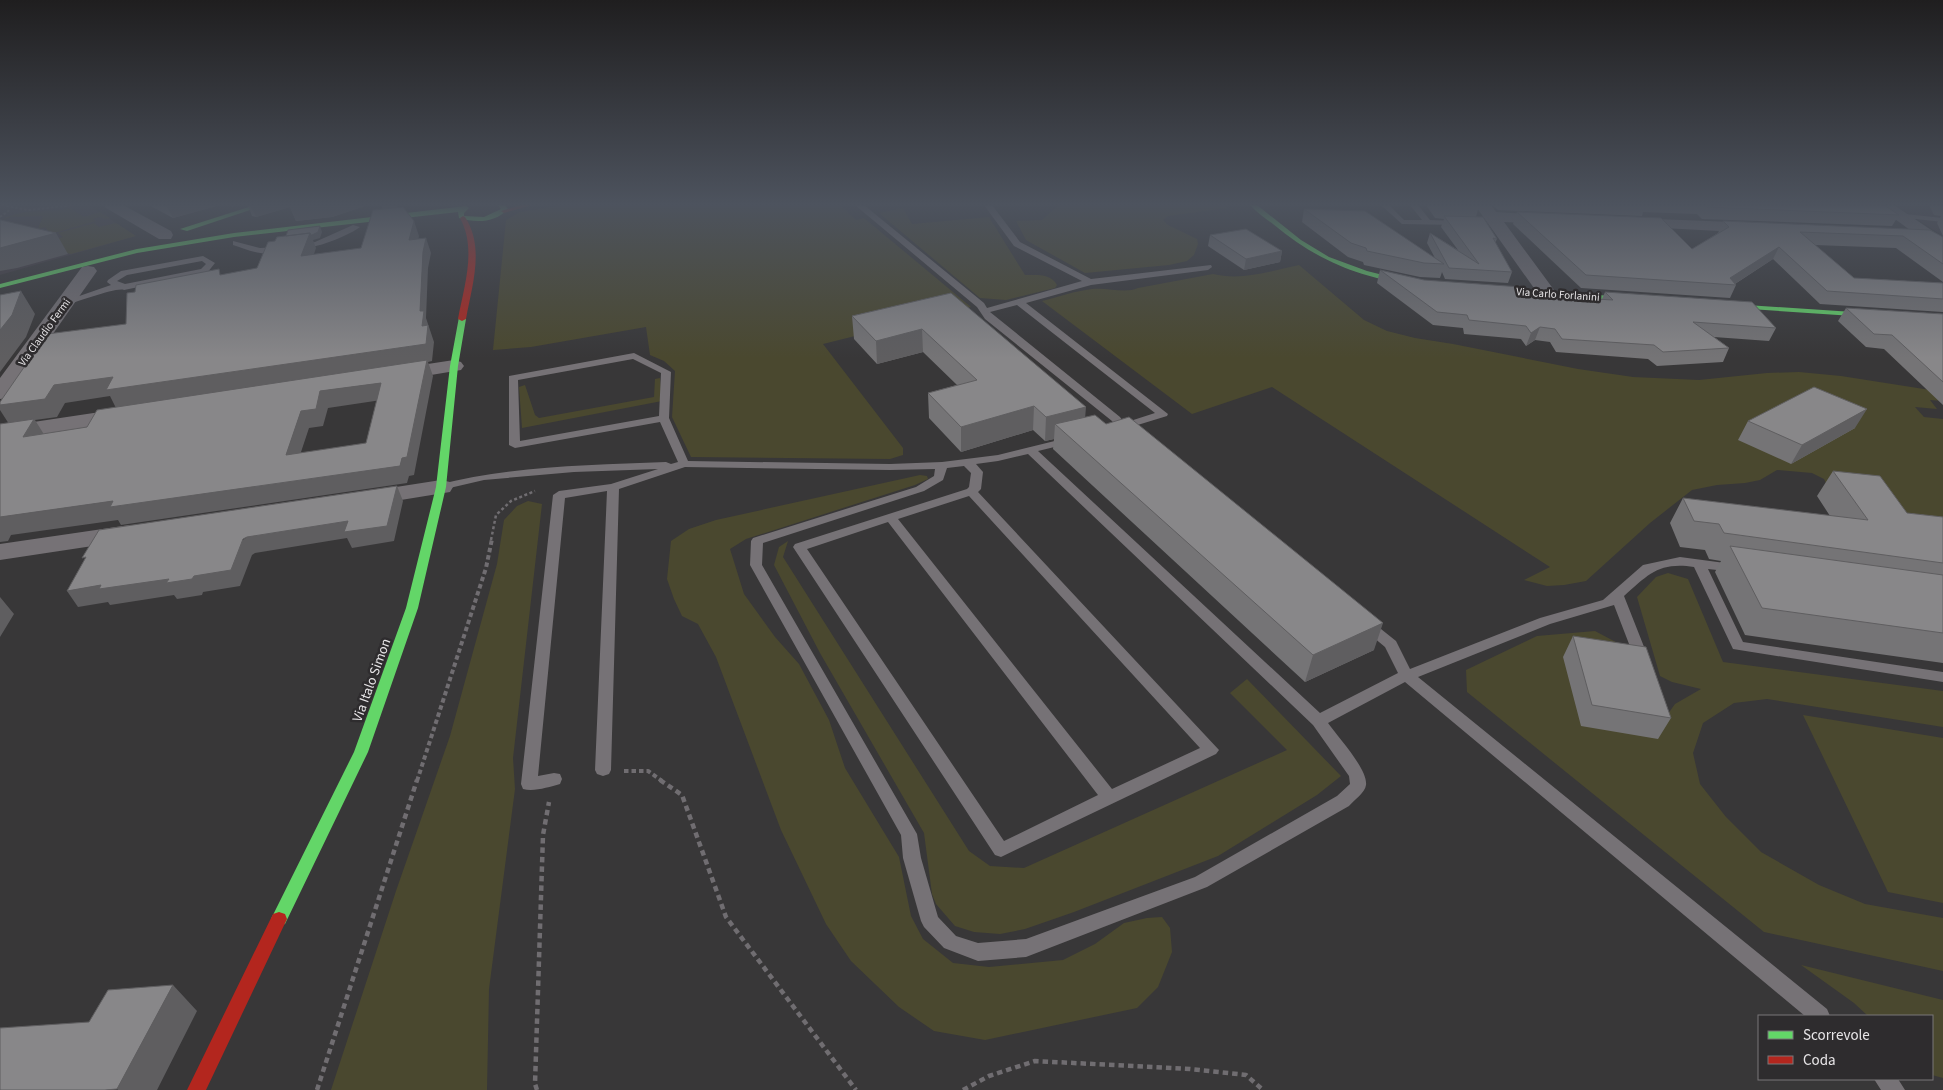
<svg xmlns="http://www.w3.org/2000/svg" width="1943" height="1090" font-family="'Source Sans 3',sans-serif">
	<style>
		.built { fill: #433d43 }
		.green { fill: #4a482f }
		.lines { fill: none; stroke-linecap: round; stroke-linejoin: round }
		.path-far3 { stroke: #706d71; stroke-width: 2; stroke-dasharray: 2.5 2; stroke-linecap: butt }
		.path-far2 { stroke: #706d71; stroke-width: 2.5; stroke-dasharray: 3 2.5; stroke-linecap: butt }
		.path-far1 { stroke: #706d71; stroke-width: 4; stroke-dasharray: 4.5 3; stroke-linecap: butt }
		.path { stroke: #706d71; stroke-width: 4.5; stroke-dasharray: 5.5 4; stroke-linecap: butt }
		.lane { fill: #767276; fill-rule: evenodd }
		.street { fill: #767276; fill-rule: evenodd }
		.fast { fill: #63d668; fill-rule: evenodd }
		.jam { fill: #b3261e; fill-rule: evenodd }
		.wall { fill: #757476 }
		.shaded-wall { fill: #5f5e60 }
		.building { fill: #888789; stroke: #5f5e60; fill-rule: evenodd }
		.labels { text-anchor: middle; stroke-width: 5; stroke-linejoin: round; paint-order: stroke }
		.far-street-label { font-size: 11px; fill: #e7e5e7; stroke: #2e2c2e }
		.street-label { font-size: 14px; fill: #e7e5e7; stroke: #2e2c2e }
	</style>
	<rect width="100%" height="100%" fill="#383738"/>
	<!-- built -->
	<path class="built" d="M0,205H88L136,236L0,275Z
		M1895,205H1943V236L1906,212Z"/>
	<!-- green -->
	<path class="green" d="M563,205H840L856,220L864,218L971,307L823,344L903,448V455L890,459L691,457L672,417L675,371L664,361L650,355L646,327L531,347L493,350L506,220L520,212Z
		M1058,205H1224L1227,208L1168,216L1163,220L1168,225L1197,239L1198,244L1194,255L1187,261L1169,265L1085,273L1026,240L1016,221L1042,220Z
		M70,208L84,217L100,212L110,218L105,219L99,217L93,219L96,221L51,234L45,227L38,229L43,216L11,217L2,220C23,207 47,214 70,208Z
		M903,208L912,224L989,217L1025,275C1036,275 1051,273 1057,285L1055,288L1006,300L980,298L879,213Z
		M94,223L99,227L116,223L136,236L71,254L35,245L63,237L58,233Z
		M1299,265L1364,320L1387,331L1415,338L1453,344L1578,369L1633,377L1699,380L1767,373L1799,372L1841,376L1943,392V401L1930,400L1937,409L1915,407L1924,417L1943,419V545L1830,491L1824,479L1812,473L1777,470L1760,480L1745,483L1717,485L1692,490L1650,523L1586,581L1564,585L1547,586L1524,580L1550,567L1272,387L1192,414L1042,301C1058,297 1075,291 1092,289C1108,287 1124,294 1138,288L1213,274C1242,281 1271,271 1299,265Z
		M660,378L662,401L522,428L519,387L525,385L535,415L539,418L654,397L655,379Z
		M920,475L927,476L928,479L915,485L746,539L730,549L744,594L775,637L799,664L829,720L845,768L899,857L911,916L923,939L953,963L989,967L1063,960L1095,944L1124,923L1147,918L1162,917L1170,928L1172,952L1158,987L1137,1008L985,1040L934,1031L899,1007L851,961L826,924L781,830L716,657L698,624L682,616L674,599L667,579L671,541L689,529L716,520Z
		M528,501L542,504L513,758L515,789L489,989L487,1090H331L396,891L450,736L497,564L504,520L517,506Z
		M788,541L783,557L969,851L990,866L1024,868L1287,750L1230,693L1247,679L1341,776L1317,795L1218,856L1074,912L1025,929L1000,934L974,932L955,926L936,904L932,894L924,833L820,653L774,565L779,547Z
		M1668,573L1688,579L1723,662L1943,691V727L1767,699L1734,703L1703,723L1693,753L1700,784L1726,817L1761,852L1819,885L1865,904L1943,918V971L1764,932L1467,692L1466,670L1537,636L1595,631L1627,648L1660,725L1675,704L1701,689L1672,682L1660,676L1637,597L1656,577Z
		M1803,715L1943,738V903L1888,892Z
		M1801,965L1943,1000V1078L1932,1075V1016H1868L1854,1003Z"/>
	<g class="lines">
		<!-- path-far3 -->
		<path class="path-far3" d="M2,205L28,210L74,205
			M0,217L11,209"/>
		<!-- path-far2 -->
		<path class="path-far2" d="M491,540L496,515L511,501L535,491"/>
		<!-- path-far1 -->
		<path class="path-far1" d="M624,771H648L662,781
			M417,781L486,568L492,539"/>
		<!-- path -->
		<path class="path" d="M660,780L682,795L726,917L856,1090
			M317,1090L417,780
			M537,1090L535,1084L543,835L549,802
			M963,1090L989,1076L1035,1061L1190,1069L1246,1075L1263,1090"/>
		<!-- lane -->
		<path class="lane" d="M855,205H864L984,303L987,308L1082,281L1014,246L984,205H992L1020,242L1091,279L1211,265L1212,267L1208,270L1091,285L1026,303L1168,414L1167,416L1118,431H1110L1109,429L1115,425L1112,421L985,319L977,307ZM1017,305L1155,413L1124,423L1120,417L990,312Z
			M1381,205H1389L1404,220H1422L1410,205H1418L1430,220L1458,221L1462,223L1458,225L1402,224Z
			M1895,213L1943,218V222L1898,217H1895Z
			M353,225L360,227C350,235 306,254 295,246L299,244L315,242Z
			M233,241L260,248L279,247L283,249C268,259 248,250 233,245Z
			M203,256L215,263L207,273L124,290C116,287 78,302 66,305L62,302L111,285L107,282L108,280L121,271ZM202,261L206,264L201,269L125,284L117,281L127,275Z
			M634,353L671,372L669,418L688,461L890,464L942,462L998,455L1071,437L1075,438L1076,440L1075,442L1038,451L1320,713L1398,673L1385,647L1361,627L1359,624L1361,621H1371L1396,641L1410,669L1540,618L1603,600L1643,565L1680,557L1740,565L1741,568L1740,571L1735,572L1708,569L1743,642L1943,672V682L1733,649L1694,567C1659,562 1649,574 1624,596L1650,662L1648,666H1638L1636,662L1614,605L1550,624L1418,677L1827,1009L1830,1016H1805L1405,682L1328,723C1337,736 1368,769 1366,785C1365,793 1354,800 1349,806L1207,887L1026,957L978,961L944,948L924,927L921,921L903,858L901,835L750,565L751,541L753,538L916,487L934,476L935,469L890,470L685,467L619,489L611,770L609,774L603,776L597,774L595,770L607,491L565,498L538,776L554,773L560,774L562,779L560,784C549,787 534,792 523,789L521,784L553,495L559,491L611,484L658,469L574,472L484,480L441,490L435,487L437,485C512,466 589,465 666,462L671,464L678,462L660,422L515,448L509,445V376ZM633,359L661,373L659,416L520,441L518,380ZM1028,454L1313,725L1349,776L1350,784L1337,796L1195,877L1026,939L978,943L956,936L938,917L921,858L917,834L762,565L763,543L924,491L943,480L947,468L964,466L971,473L969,487L967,489L795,544L793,547L995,855L1001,857L1216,754L1219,750L978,492L981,489L983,472L976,464L998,461ZM969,496L1200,748L1112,789L898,519ZM888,522L1098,795L1004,841L807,549Z
			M1874,1079H1898L1905,1090H1881Z"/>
		<!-- street -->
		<path class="street" d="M104,205H123L171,231L173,235L171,239H159L106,208Z
			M1479,205H1491L1496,212L1556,216L1558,219L1556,222L1550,224L1504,222L1557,294L1555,298L1548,300L1541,298L1477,208Z
			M1876,205H1894L1943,238V251L1937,250Z
			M1631,218L1757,223L1763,224L1765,228L1763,232L1757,233L1625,226L1623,223L1625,220Z
			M88,266L94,267L97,271L8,398L0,399V378L82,267Z
			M454,360L461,362L464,366L461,370L395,381L388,379L384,375L388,371L395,369Z
			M127,408L135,410L138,415L135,420L0,441V427Z
			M441,480L450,482L453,487L450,492L364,506L355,504L352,499L355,494L364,492Z
			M130,525L139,527L143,533L139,539L0,560V544Z"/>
		<!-- fast -->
		<path class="fast" d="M255,205H265L187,231L180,229Z
			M498,205H505L508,209C495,223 476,223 459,218L458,212L234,237L137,253L0,288V284L137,249L234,233L466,206L469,208L464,213V216L484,217L501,209Z
			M1250,205H1257L1301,240L1329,257L1367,271L1419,284L1415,286C1357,276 1319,262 1273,224C1265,218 1256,212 1250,205Z
			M1485,287L1640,298L1644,300L1640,302L1488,291L1484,289Z
			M1717,303L1943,318V322L1720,307L1716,305Z
			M459,317H465L466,319L458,366L446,487L418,608L368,752L285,924L279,926L273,924L271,919L354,752L406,608L436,487L450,366Z"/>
		<!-- jam -->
		<path class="jam" d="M521,205H532L504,213L501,211Z
			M463,216L465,217C485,247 472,286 466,319L462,321L458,319C464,286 477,249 460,218Z
			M279,912L285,914L287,919L206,1090H187L273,914Z"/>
	</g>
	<!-- wall -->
	<path class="wall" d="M149,205H220L173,218Z
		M248,205H368L332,217L296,221L290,207L256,217L252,216Z
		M1426,205H1479L1476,217L1497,239L1495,243L1512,272L1508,283L1445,279L1442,272L1440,278L1420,277L1364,265L1363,262L1348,257L1302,222L1304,209L1435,258L1427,243L1430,233L1458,250L1441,227L1444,219L1435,218Z
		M1493,205H1884L1899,215L1892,226L1702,219L1697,214L1643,212L1642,216L1498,210Z
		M1929,205H1943V236L1937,223L1941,216L1934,215Z
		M1517,212L1692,249L1718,233L1723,221L1943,237V282L1896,248L1815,245L1854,278L1943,283V312L1820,304L1773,259L1735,284L1736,285L1730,298L1581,288L1513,224Z
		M1210,235L1282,251L1280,262L1244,270L1208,246Z
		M1380,270L1424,280L1526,295L1602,299L1605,292L1776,328L1769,341L1714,337L1729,348L1723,362L1657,366L1648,359L1556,352L1550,342L1535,340L1526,346L1521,339L1464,334L1463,328L1433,325L1377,283Z
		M951,293L1085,417L1374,650L1305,682L1053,449L1054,439L1045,441L1033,430L961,452L929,418L928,393L957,385L923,352L877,364L854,339L852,316Z
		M1846,308L1943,314V405L1884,349L1866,347L1838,321Z
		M1748,421L1855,428L1791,464L1738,440Z
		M1833,471L1907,513L1943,517V663L1745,635L1715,572L1721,561L1709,559L1705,550L1680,547L1670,523L1683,498L1830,516L1817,496Z
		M1573,636L1671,718L1658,739L1581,726L1563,657Z"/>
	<!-- shaded-wall -->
	<path class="shaded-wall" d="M166,205H220L173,218Z
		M231,205H239L232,207Z
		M250,205H368L332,217L296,221L290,207L256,217Z
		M381,205H397L398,210L383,211Z
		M414,221L419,236L415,255L409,240Z
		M320,226L322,232L320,238L313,240L316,248L308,272L287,243L310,233Z
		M56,233L68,254L17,268L0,271V248Z
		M426,238L431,253L428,268L426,318L434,342L432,361L428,362L433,376L414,475L409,476L407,483L121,525L118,520L11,535L8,541L0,542V517L113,501L400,466L427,362L116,408L110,396L65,403L57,417L35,420L45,436L34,454L9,424L0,410V405L54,385L422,326L420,311L423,252Z
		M1779,247L1773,259L1733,285L1730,278Z
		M1282,251L1280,262L1244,270L1246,259Z
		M21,291L35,314L26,337L0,372V330Z
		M1540,327L1535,340L1526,346L1531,333Z
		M922,329L923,352L877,364L876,341Z
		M381,383L388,399L328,408L323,426L309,428L294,473L286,455L301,411L320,391Z
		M1034,406L1033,430L961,452V427Z
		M1086,407L1084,431L1055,424L1054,439L1045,441L1046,417Z
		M1867,409L1855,428L1791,464L1802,445Z
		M397,486L403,501L394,541L352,548L347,538L255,553L252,555L240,586L203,592L202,595L177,599L174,595L110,605L108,602L78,607L67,591L101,585L194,576L247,537Z
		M0,597L14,614L0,637Z
		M1383,623L1374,650L1305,682L1313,655Z
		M173,985L197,1011L157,1090H118L117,1089Z"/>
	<!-- building -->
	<path class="building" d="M1705,205H1884L1899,215L1707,207Z
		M403,207L414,221L409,240L426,238L423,252L420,311H424L422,326L428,325L426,344L106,390L113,377L54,385L45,399L0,405V402L47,334L126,324L127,293L135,292L136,285L219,269L220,275L257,268L268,242L275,241L277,237L310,233L301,256L361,248L373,210Z
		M1304,209L1365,211L1444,264L1424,263L1367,251L1366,248L1351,243Z
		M1517,212L1661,218L1692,249L1729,227L1723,221L1930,230L1943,237V264L1903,236L1800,232L1854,278L1943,283V299L1827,291L1779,247L1730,278L1736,285L1586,275Z
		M1444,216L1483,217L1497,239L1493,238L1512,272L1449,268L1430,233L1479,264Z
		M0,220H1L56,233L0,248Z
		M320,226L318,232L312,235H311L310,233L286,236L288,230Z
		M1246,229L1282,251L1246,259L1210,235Z
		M1380,270L1424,280L1521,287L1526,295L1613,300L1605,292L1752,302L1776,328L1693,322L1729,348L1663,352L1654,345L1562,339L1555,329L1540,327L1531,333L1526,326L1469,320L1467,315L1437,312Z
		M21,291L12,315L0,330V295Z
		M951,293L1086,407L1046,417L1034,406L961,427L928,393L977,380L922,329L876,341L852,316Z
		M1846,308L1943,314V382L1892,335L1874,334Z
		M427,360L407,457L402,458L400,466L110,507L113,501L0,517V424L34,419L23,437L87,427L97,410ZM381,383L366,443L286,455L301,411L316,409L320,391Z
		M1814,387L1867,409L1802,445L1748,421Z
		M1095,415L1106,424L1129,417L1383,623L1313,655L1055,424Z
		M1833,471L1880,476L1907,513L1943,517V563L1724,533L1719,524L1694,521L1683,498L1868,520Z
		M397,486L387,526L344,532L348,521L247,537L243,539L231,570L194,576L192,579L166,583L169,579L99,589L101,585L67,591L86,557L82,558L99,530Z
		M1730,546L1943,575V633L1762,608Z
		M1573,636L1646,647L1671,718L1592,705Z
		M173,985L117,1089L105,1090H0V1028L89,1022L108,990Z"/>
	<!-- sky -->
	<linearGradient id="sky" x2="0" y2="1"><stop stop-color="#1f1e1f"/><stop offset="0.57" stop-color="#4d535e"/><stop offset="1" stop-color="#4d535e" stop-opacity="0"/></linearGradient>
	<rect width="1943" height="358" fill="url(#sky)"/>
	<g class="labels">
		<!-- far-street labels -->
		<g class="far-street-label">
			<text transform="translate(1558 294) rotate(4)" y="4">Via Carlo Forlanini</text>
			<text transform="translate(44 332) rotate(-54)" y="4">Via Claudio Fermi</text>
		</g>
		<!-- street labels -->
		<g class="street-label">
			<text transform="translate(371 680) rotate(-70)" y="5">Via Italo Simon</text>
		</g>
	</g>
	<!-- legend -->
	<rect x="1758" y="1015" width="175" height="65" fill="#2e2c2e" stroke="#787678"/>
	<rect x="1768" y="1031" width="25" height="8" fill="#63d668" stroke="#787678"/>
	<text x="1803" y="1040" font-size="15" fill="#e7e5e7">Scorrevole</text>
	<rect x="1768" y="1056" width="25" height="8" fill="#b3261e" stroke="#787678"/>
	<text x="1803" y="1065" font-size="15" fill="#e7e5e7">Coda</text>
</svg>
